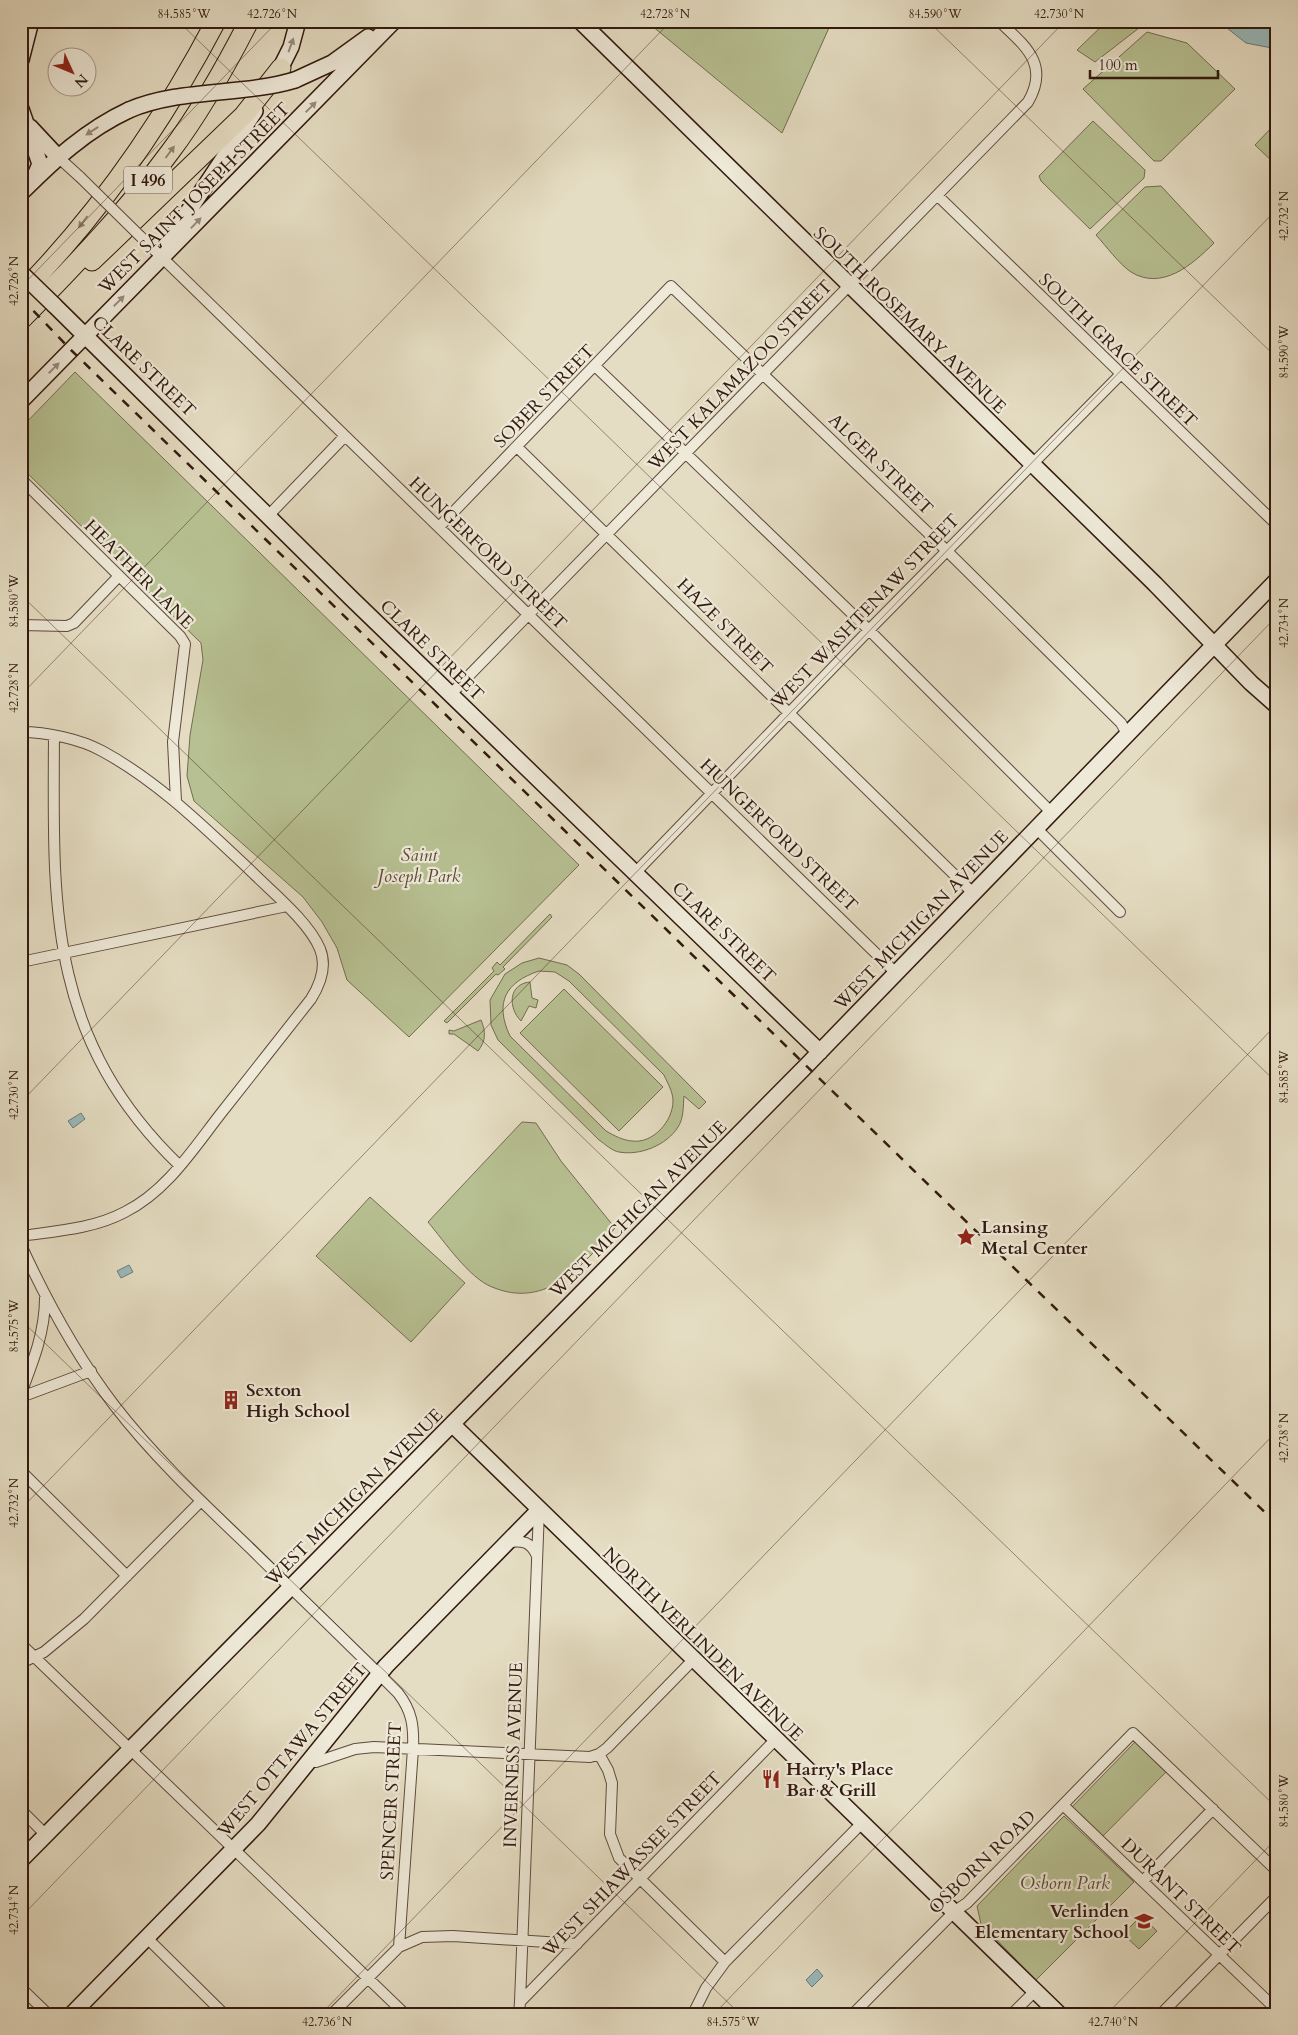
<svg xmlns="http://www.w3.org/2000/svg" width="1298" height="2035" font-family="Cardo,serif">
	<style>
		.green { fill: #b7c092; stroke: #746c50; fill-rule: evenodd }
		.water { fill: #99babc; stroke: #707a77 }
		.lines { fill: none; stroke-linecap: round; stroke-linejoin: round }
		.street-casing { stroke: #5f4a3c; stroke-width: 12 }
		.secondary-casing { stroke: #32190f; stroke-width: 18 }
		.highway-casing { stroke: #32190f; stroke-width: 21 }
		.street { stroke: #eee9d8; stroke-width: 10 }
		.secondary { stroke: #eee9d8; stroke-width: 15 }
		.highway { stroke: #e5ddc3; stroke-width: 19 }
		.rail { stroke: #32190f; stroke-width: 2.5; stroke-dasharray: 9 9; stroke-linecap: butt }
		.street-bridge-casing { stroke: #5f4a3c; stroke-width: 12; stroke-linecap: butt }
		.secondary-bridge-casing { stroke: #32190f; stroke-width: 18; stroke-linecap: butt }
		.street-bridge { stroke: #eee9d8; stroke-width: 10 }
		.secondary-bridge { stroke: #eee9d8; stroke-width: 15 }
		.oneway { fill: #998b7e }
		.oneway2 { fill: #948572 }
		.ticks { fill: none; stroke: #32190f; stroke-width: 1; stroke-opacity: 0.45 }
		.labels { text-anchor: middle; stroke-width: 4.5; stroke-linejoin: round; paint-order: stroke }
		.shield { fill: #eee9d8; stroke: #6a574b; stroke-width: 1 }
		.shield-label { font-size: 16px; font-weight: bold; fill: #32190f }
		.street-label { font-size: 18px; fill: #32190f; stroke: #eee9d8 }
		.park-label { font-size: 18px; font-style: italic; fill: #5a4b36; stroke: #eee9d8 }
		.poi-label { font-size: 18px; font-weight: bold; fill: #32190f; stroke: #eee9d8; text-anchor: start }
		.neatline { fill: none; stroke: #32190f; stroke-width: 2 }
		.ticks-label { font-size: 12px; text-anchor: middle; fill: #32190f }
	</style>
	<rect width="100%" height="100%" fill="#e5ddc3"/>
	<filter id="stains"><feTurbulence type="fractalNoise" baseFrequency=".004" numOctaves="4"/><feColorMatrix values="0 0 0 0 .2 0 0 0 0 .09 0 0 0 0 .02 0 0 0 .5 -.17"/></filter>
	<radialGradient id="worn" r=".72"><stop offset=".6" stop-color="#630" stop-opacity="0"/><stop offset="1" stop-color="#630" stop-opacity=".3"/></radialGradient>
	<!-- green -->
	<path class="green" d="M646,21H832L782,133Z
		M1107,21H1148L1095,62L1077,50Z
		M1147,32L1187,43L1235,89L1161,161H1154L1083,89Z
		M1093,121L1145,170L1144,178L1090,229L1041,181L1039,176Z
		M1273,126L1277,130V166L1255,145Z
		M1161,186L1214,243C1192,265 1162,291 1131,272C1118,263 1107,247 1096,235L1145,187Z
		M75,372L579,865L409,1037L347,980L337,948L322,922L303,897L194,801L187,776L190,735L203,660L201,643L21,467V428Z
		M550,914L552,917L503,967L505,969L498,975L496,974L447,1023L444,1021L494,971L492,968L497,962L500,965Z
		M539,958L567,965L579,974L706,1102L699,1109L684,1096C683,1106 684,1118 678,1127C667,1145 640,1156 619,1152C612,1151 605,1144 599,1140L498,1040L491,1025L490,1000L505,974L522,963ZM539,971L555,972L569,981L664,1075C668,1084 673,1092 673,1101C673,1121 653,1144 632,1141C622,1140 615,1136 606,1131L510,1036C494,1002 506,982 539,971Z
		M530,982L532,998L538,1000L536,1008L529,1006L521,1021C508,1008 508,984 530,982Z
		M564,989L663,1087L619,1131L520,1033Z
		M481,1020C486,1032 486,1041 478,1051L454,1034H449V1030L454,1031Z
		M522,1122L536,1123L561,1161L615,1228C583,1265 547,1310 492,1287C469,1278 444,1241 428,1222Z
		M370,1197L465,1283L411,1342L316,1256Z
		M1135,1742L1166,1772L1102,1837L1072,1807Z
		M1064,1816L1134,1882L1036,1980L981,1924L977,1906Z
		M1141,1916L1157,1931L1139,1949L1123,1934Z"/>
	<!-- water -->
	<path class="water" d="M1218,21H1277V49L1246,43Z
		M81,1113L85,1119L73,1128L68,1121Z
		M129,1265L133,1272L121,1278L117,1271Z
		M817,1969L823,1976L812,1987L806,1980Z"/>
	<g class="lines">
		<!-- street casing -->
		<g class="street-casing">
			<path id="street" d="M58,157L80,177
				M938,196L1277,525
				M140,236L896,973
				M595,366L869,630L1051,812
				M517,447L973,893
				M21,479L180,636L185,644L173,742L176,801
				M269,515L345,436
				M439,527L671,286L947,551L1121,723L1127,734
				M21,625L67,626L74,623L118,577
				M451,694L1028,102C1050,64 1025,46 999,21
				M21,732C47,732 80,739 102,751C159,782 205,828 252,872C272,892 309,922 320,949C327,966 321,983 311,999C281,1037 252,1074 222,1112C193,1149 167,1191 125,1212C93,1229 56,1231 21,1236
				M54,736C53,906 47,1038 180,1166
				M1036,828L1120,912
				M636,872L869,630L1120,375
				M21,962L287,906
				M21,1245C47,1302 76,1355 114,1405C154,1457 202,1502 249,1547C299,1596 349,1644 398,1693C412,1711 414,1726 413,1749L399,1947
				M21,1393C33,1362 45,1332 45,1298
				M21,1397L91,1371
				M21,1471L127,1576
				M509,1542C523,1540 531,1542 537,1556
				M21,1644L405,2014
				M21,1663L44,1652L84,1619L201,1501
				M599,1754L608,1770L612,1783L610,1834L619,1858L725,1962
				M308,1761L316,1762L355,1749L374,1747L590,1757L599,1754L607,1748L692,1661
				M1063,1805L1277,2010
				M21,1810L46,1835
				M1143,1881L1213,1809
				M147,1938L224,2014
				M21,1988L48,2014
				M520,2002L539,1510
				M332,2014L399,1947L422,1937L453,1936L577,1944
				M519,2014L520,2002L775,1740
				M693,2014L706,1988L725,1962L862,1823
				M853,2014L955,1911L967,1903L1133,1733L1277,1871
				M1012,2014L1035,1991
				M1161,2014L1277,1896"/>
		</g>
		<!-- secondary casing -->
		<g class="secondary-casing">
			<path id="secondary" d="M580,21L1155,584L1251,683L1277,706
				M21,60L31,21
				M276,77L291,47L298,21
				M295,80L332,63L368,37
				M21,109L40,164L34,178
				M30,127L58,157
				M21,193C54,160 86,130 129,110
				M168,242L255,111
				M54,305L351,598L820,1052
				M21,401L394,21
				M452,1424C653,1622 856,1818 1059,2014
				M21,1860L807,1065L1277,580
				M72,2014L258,1824L386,1666L539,1510"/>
		</g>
		<!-- highway casing -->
		<g class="highway-casing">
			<path id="highway" d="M92,261L244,115L281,68
				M21,293C99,214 164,120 216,21
				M21,320C74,266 126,212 170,152C201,111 226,66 249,21"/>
		</g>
		<!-- street -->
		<use href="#street" class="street"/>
		<!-- secondary -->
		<use href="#secondary" class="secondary"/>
		<!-- highway -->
		<use href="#highway" class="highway"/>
		<!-- rail -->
		<path class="rail" d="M21,298L71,350L1277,1524"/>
		<!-- street-bridge casing -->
		<g class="street-bridge-casing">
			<path id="street-bridge" d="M80,177L140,236"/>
		</g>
		<!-- secondary-bridge casing -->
		<g class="secondary-bridge-casing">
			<path id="secondary-bridge" d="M129,110C181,88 241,96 295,80
				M21,273L54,305"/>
		</g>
		<!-- street-bridge -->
		<use href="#street-bridge" class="street-bridge"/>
		<!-- secondary-bridge -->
		<use href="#secondary-bridge" class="secondary-bridge"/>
	</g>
	<!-- one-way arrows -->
	<defs><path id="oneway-solid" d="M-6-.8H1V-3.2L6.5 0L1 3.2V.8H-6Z" transform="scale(1.25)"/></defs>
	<g class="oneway">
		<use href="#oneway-solid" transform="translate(291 45) rotate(-70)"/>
		<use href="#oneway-solid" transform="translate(311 107) rotate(-45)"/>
		<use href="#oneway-solid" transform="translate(92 131) rotate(147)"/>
		<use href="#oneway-solid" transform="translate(196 223) rotate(-46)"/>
		<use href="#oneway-solid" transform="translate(119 301) rotate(-45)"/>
		<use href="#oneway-solid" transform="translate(54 368) rotate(-45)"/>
	</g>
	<g class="oneway2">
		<use href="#oneway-solid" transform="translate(170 152) rotate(-53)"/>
		<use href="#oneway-solid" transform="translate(83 222) rotate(127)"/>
	</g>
	<!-- ticks -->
	<path class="ticks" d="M178,21L1277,1083M928,21L1277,358M21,287L278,21M21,595L1277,1808M21,695L671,21M21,1102L1065,21M21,1320L740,2014M21,1509L1277,209M21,1917L1277,616M321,2014L1277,1024M714,2014L1277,1431M1107,2014L1277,1838"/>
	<!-- icons -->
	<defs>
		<g id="sight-bare" transform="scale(1.5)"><path d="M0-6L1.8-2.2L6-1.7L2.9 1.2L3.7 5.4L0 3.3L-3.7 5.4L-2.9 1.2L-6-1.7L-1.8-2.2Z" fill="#8f2418" stroke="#eee9d8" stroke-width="2.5" paint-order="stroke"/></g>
		<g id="building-bare" transform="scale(1.5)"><path d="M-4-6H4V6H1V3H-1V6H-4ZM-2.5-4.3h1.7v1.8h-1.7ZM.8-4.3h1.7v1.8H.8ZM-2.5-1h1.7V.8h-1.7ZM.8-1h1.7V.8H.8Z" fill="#8f2418" stroke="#eee9d8" stroke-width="2.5" paint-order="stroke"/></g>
		<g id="restaurant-bare" transform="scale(1.5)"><path d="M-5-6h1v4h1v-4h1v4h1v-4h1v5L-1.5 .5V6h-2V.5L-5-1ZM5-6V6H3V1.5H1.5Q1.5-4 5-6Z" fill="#8f2418" stroke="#eee9d8" stroke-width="2.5" paint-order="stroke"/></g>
		<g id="school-bare" transform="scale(1.5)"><path d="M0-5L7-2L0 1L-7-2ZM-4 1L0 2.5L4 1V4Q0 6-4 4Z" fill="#8f2418" stroke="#eee9d8" stroke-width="2.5" paint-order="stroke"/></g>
	</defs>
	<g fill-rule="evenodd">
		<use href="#sight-bare" x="966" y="1237"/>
		<use href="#building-bare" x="231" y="1400"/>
		<use href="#restaurant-bare" x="771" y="1779"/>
		<use href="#school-bare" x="1144" y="1921"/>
	</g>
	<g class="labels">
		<!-- shield labels -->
		<rect class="shield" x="124" y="166.5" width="48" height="27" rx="4"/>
		<g class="shield-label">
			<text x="148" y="186">I 496</text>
		</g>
		<!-- street labels -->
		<g class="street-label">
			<text transform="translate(194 198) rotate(-45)" y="6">WEST SAINT JOSEPH STREET</text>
			<text transform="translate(910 320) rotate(44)" y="6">SOUTH ROSEMARY AVENUE</text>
			<text transform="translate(1118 350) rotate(44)" y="6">SOUTH GRACE STREET</text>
			<text transform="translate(144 366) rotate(44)" y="6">CLARE STREET</text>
			<text transform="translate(740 375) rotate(-46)" y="6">WEST KALAMAZOO STREET</text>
			<text transform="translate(544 396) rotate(-46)" y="6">SOBER STREET</text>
			<text transform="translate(881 464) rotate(44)" y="6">ALGER STREET</text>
			<text transform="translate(488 553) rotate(44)" y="6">HUNGERFORD STREET</text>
			<text transform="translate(139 574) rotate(45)" y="6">HEATHER LANE</text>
			<text transform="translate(865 611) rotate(-46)" y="6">WEST WASHTENAW STREET</text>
			<text transform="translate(725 626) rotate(45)" y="6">HAZE STREET</text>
			<text transform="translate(432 650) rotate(44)" y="6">CLARE STREET</text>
			<text transform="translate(779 835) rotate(44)" y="6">HUNGERFORD STREET</text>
			<text transform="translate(921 920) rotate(-46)" y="6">WEST MICHIGAN AVENUE</text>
			<text transform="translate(724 932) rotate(44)" y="6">CLARE STREET</text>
			<text transform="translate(638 1209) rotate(-45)" y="6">WEST MICHIGAN AVENUE</text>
			<text transform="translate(354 1497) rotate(-45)" y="6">WEST MICHIGAN AVENUE</text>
			<text transform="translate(703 1644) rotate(44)" y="6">NORTH VERLINDEN AVENUE</text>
			<text transform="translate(292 1750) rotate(-50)" y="6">WEST OTTAWA STREET</text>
			<text transform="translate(513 1755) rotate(-88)" y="6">INVERNESS AVENUE</text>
			<text transform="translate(391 1801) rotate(-87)" y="6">SPENCER STREET</text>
			<text transform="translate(982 1862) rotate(-44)" y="6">OSBORN ROAD</text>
			<text transform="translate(632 1864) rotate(-46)" y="6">WEST SHIAWASSEE STREET</text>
			<text transform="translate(1181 1896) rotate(44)" y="6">DURANT STREET</text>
		</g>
		<!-- park labels -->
		<g class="park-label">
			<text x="419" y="861">Saint<tspan x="419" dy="21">Joseph Park</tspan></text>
			<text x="1065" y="1889">Osborn Park</text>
		</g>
		<!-- poi labels -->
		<g class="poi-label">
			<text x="981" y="1233">Lansing<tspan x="981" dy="21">Metal Center</tspan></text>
			<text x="246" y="1396">Sexton<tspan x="246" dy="21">High School</tspan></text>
			<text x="786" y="1775">Harry's Place<tspan x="786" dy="21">Bar &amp; Grill</tspan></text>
			<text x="1129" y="1917" text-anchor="end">Verlinden<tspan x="1129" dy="21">Elementary School</tspan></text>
		</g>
	</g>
	<!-- margin -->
	<rect width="1298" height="2035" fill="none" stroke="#e5ddc3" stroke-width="55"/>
	<!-- north arrow -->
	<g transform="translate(72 72) rotate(134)"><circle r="24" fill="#eee9d8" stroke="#a39688"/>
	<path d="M0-4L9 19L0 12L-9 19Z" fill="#8f2418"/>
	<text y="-8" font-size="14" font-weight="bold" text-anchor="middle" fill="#32190f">N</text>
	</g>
	<!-- scale -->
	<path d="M1090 70v8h128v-8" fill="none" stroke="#32190f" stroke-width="2.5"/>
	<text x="1098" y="70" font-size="15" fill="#32190f" stroke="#eee9d8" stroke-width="4" paint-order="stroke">100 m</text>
	<rect x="28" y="28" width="1242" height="1980" class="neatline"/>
	<g class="ticks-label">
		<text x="184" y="18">84.585°W</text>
		<text x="272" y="18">42.726°N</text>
		<text x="665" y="18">42.728°N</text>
		<text x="935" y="18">84.590°W</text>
		<text x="1059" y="18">42.730°N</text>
		<text transform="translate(1284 216) rotate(-90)" y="4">42.732°N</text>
		<text transform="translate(14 281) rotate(-90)" y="4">42.726°N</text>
		<text transform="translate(1284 352) rotate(-90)" y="4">84.590°W</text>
		<text transform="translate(14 601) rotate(-90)" y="4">84.580°W</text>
		<text transform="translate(1284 623) rotate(-90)" y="4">42.734°N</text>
		<text transform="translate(14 688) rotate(-90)" y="4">42.728°N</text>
		<text transform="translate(1284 1077) rotate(-90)" y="4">84.585°W</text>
		<text transform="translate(14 1095) rotate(-90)" y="4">42.730°N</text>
		<text transform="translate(14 1326) rotate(-90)" y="4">84.575°W</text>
		<text transform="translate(1284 1438) rotate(-90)" y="4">42.738°N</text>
		<text transform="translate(14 1503) rotate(-90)" y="4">42.732°N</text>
		<text transform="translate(1284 1801) rotate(-90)" y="4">84.580°W</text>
		<text transform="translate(14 1910) rotate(-90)" y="4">42.734°N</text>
		<text x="327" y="2026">42.736°N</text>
		<text x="733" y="2026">84.575°W</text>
		<text x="1113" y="2026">42.740°N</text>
	</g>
	<rect width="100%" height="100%" filter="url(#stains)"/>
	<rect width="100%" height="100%" fill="url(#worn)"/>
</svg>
